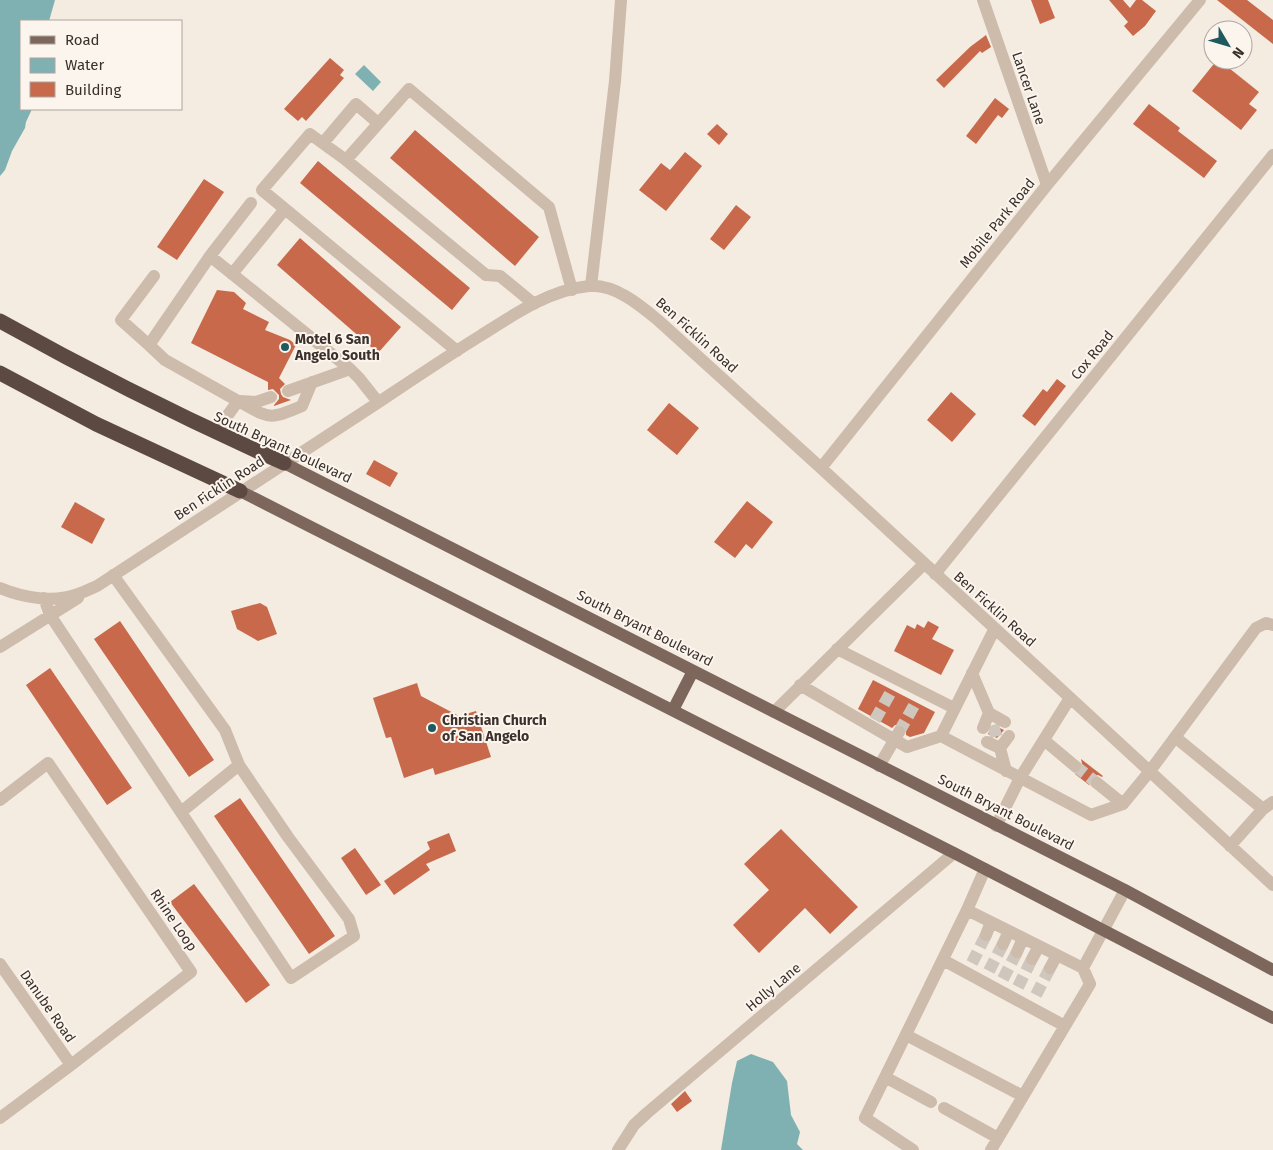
<svg xmlns="http://www.w3.org/2000/svg" width="1273" height="1150" font-family="'Fira Sans',sans-serif">
	<style>
		.water { fill: #7fb0b2 }
		.building { fill: #c8694b }
		.lines { fill: none; stroke-linecap: round; stroke-linejoin: round }
		.minor-tunnel { stroke: #cfc6bd; stroke-width: 12; stroke-dasharray: 12 6; stroke-linecap: butt }
		.minor { stroke: #cdbbac; stroke-width: 12 }
		.major { stroke: #7d675c; stroke-width: 12 }
		.highway { stroke: #5c4a42; stroke-width: 15 }
		.poi-dot { fill: #1f5a5e; stroke: #fbf5ee; stroke-width: 2 }
		.labels { text-anchor: middle; stroke-width: 4; stroke-linejoin: round; paint-order: stroke }
		.street-label { font-size: 14px; fill: #3b302b; stroke: #fbf5ee }
		.poi-label { font-size: 14px; font-weight: bold; fill: #3b302b; stroke: #fbf5ee; text-anchor: start }
	</style>
	<rect width="100%" height="100%" fill="#f4ebe1"/>
	<!-- water -->
	<path class="water" d="M0,0H55L49,21H21V109H32L26,122L25,128L12,151L5,170L0,176Z
		M364,65L381,82L373,91L355,74Z
		M751,1054L773,1062L787,1081L791,1115L800,1132L797,1144L803,1150H721L732,1083L737,1061Z"/>
	<!-- building -->
	<path class="building" d="M1031,0H1048L1055,18L1040,24Z
		M1109,0H1123L1130,8L1136,0H1142L1156,11L1145,26L1133,36L1124,26L1128,22Z
		M1217,0H1247L1273,20V44Z
		M986,35L991,47L982,53L980,51L944,88L936,80L970,47Z
		M330,58L344,70L340,75L344,78L306,121L302,117L298,121L284,109Z
		M1217,60H1219L1259,92L1249,104L1257,110L1241,130L1192,91Z
		M995,98L1009,109L1002,118L998,115L976,144L966,136Z
		M1149,104L1180,128L1178,131L1217,161L1204,178L1133,124Z
		M717,124L728,134L719,145L707,134Z
		M415,130L539,237L515,266L390,158Z
		M685,152L702,166L666,211L639,190L661,163L670,170Z
		M318,161L470,288L452,310L300,183Z
		M204,179L224,192L177,260L157,247Z
		M736,205L751,217L724,250L710,239Z
		M300,238L401,327L378,353L277,265Z
		M217,290L234,292L246,303L243,309L269,322L265,330L290,340L296,345L279,378L285,384L280,389L281,394L283,397L291,400L274,406V405L279,399V395L273,389L268,390V382L191,343Z
		M1057,379L1066,386L1035,426L1022,416L1043,389L1047,392Z
		M951,392L976,414L952,442L927,420Z
		M669,403L699,428L677,455L647,430Z
		M374,460L398,473L390,487L366,474Z
		M747,501L773,522L752,549L746,544L735,558L714,542Z
		M75,502L105,519L92,544L61,527Z
		M260,603L267,607L277,634L258,641L237,629L231,611Z
		M120,621L214,760L189,777L94,639Z
		M928,621L939,627L932,639L954,650L941,675L894,651L907,625L915,629L917,624L924,628Z
		M50,668L132,788L107,805L26,685Z
		M873,680L935,712L924,733L910,737L906,735V728L903,725H895L892,728L858,709Z
		M417,683L421,696L459,716L476,711L491,757L435,775L433,768L404,778L391,737L386,738L373,698Z
		M993,725L1004,730L997,738L988,734Z
		M1081,759L1103,776L1102,777L1098,775L1094,776L1090,778L1089,785L1075,774L1081,772L1083,768Z
		M240,798L335,936L309,954L214,816Z
		M781,829L858,907L830,934L805,908L759,953L733,925L769,890L744,864Z
		M449,833L456,851L426,864L430,870L394,895L384,881L430,849L427,842Z
		M355,848L381,885L366,895L341,858Z
		M194,884L270,985L246,1003L170,902Z
		M685,1091L692,1101L677,1112L671,1104Z"/>
	<g class="lines">
		<!-- minor-tunnel -->
		<path class="minor-tunnel" d="M875,720L892,690
			M993,725L997,739
			M899,732L916,702
			M1075,766L1097,783
			M972,963L986,935
			M989,971L1003,944
			M1003,979L1017,952
			M1018,987L1032,959
			M1036,995L1050,968"/>
		<!-- minor -->
		<path class="minor" d="M983,0L1047,185
			M323,143L356,104L378,123
			M346,160L486,275L500,276L534,304
			M285,209L262,190L310,134L346,160L409,89L549,207L572,290
			M210,256L251,203
			M232,274L285,209L457,351
			M591,286L615,81L621,0
			M149,345L121,320L154,276
			M288,391L350,369
			M238,401C270,418 267,421 302,406L312,382
			M240,401L256,402L271,397
			M215,433L238,401L165,360L149,345L210,256L350,369L359,378L378,402
			M821,468L1047,185L1200,0
			M935,574L1273,155
			M0,588C22,597 52,603 75,595C82,593 90,589 97,586C191,524 285,463 379,402C412,380 446,357 480,336C513,315 549,290 589,286C615,284 640,305 659,321L821,468L1273,885
			M44,598L50,615L291,978L354,936L349,919L288,837L239,765L225,730L113,575
			M995,628L941,736L1091,815L1123,804L1150,771L1256,628L1266,623L1273,625
			M0,647L78,598
			M837,649L954,708
			M972,673L989,713L1005,722
			M800,685L907,747L941,736
			M774,712L924,564
			M983,728L989,713
			M1175,737L1263,809L1273,802
			M1044,740L1075,766
			M987,742L1000,748
			M879,766L899,732
			M1006,771L1000,748L1009,736
			M1097,783L1123,804
			M0,800L48,763L191,972L71,1065L0,1118
			M181,812L239,765
			M996,826L1020,778L1070,698
			M1230,846L1263,809
			M985,869L967,910L1083,968L1125,890
			M986,935L991,922
			M1003,944L1009,931
			M1017,952L1023,938
			M1032,959L1039,946
			M943,960L1065,1026
			M0,964L71,1065
			M1050,968L1057,955
			M906,1035L1023,1096
			M885,1077L931,1102
			M944,1108L998,1138
			M618,1150L634,1125L647,1113L954,853
			M913,1150L865,1118L967,910
			M991,1150L1090,984L1083,968"/>
		<!-- major -->
		<path class="major" d="M284,463L1125,890L1273,970
			M240,491L954,853L1273,1018
			M673,710L693,671"/>
		<!-- highway -->
		<path class="highway" d="M0,321C93,373 187,420 284,463
			M0,373L96,424L240,491"/>
	</g>
	<!-- markers -->
	<g class="poi-dot">
		<circle cx="285" cy="347" r="5"/>
		<circle cx="432" cy="728" r="5"/>
	</g>
	<g class="labels">
		<!-- street labels -->
		<g class="street-label">
			<text transform="translate(1029 88) rotate(71)" y="5">Lancer Lane</text>
			<text transform="translate(997 223) rotate(-51)" y="5">Mobile Park Road</text>
			<text transform="translate(697 335) rotate(42)" y="5">Ben Ficklin Road</text>
			<text transform="translate(1092 355) rotate(-51)" y="5">Cox Road</text>
			<text transform="translate(283 447) rotate(25)" y="5">South Bryant Boulevard</text>
			<text transform="translate(219 488) rotate(-33)" y="5">Ben Ficklin Road</text>
			<text transform="translate(995 609) rotate(42)" y="5">Ben Ficklin Road</text>
			<text transform="translate(645 628) rotate(27)" y="5">South Bryant Boulevard</text>
			<text transform="translate(1006 812) rotate(27)" y="5">South Bryant Boulevard</text>
			<text transform="translate(174 920) rotate(56)" y="5">Rhine Loop</text>
			<text transform="translate(773 987) rotate(-40)" y="5">Holly Lane</text>
			<text transform="translate(48 1006) rotate(55)" y="5">Danube Road</text>
		</g>
		<!-- poi labels -->
		<g class="poi-label">
			<text x="295" y="344">Motel 6 San<tspan x="295" dy="16">Angelo South</tspan></text>
			<text x="442" y="725">Christian Church<tspan x="442" dy="16">of San Angelo</tspan></text>
		</g>
	</g>
	<!-- legend -->
	<rect x="20" y="20" width="162" height="90" fill="#fbf5ee" stroke="#aea6a0"/>
	<rect x="30" y="36" width="25" height="8" fill="#7d675c" stroke="#aea6a0"/>
	<text x="65" y="45" font-size="15" fill="#3b302b">Road</text>
	<rect x="30" y="58" width="25" height="15" fill="#7fb0b2" stroke="#aea6a0"/>
	<text x="65" y="70" font-size="15" fill="#3b302b">Water</text>
	<rect x="30" y="82" width="25" height="15" fill="#c8694b" stroke="#aea6a0"/>
	<text x="65" y="95" font-size="15" fill="#3b302b">Building</text>
	<!-- north arrow -->
	<g transform="translate(1228 45) rotate(128)"><circle r="24" fill="#fbf5ee" stroke="#aea6a0"/>
	<path d="M0-4L9 19L0 12L-9 19Z" fill="#1f5a5e"/>
	<text y="-8" font-size="14" font-weight="bold" text-anchor="middle" fill="#3b302b">N</text>
	</g>
</svg>
